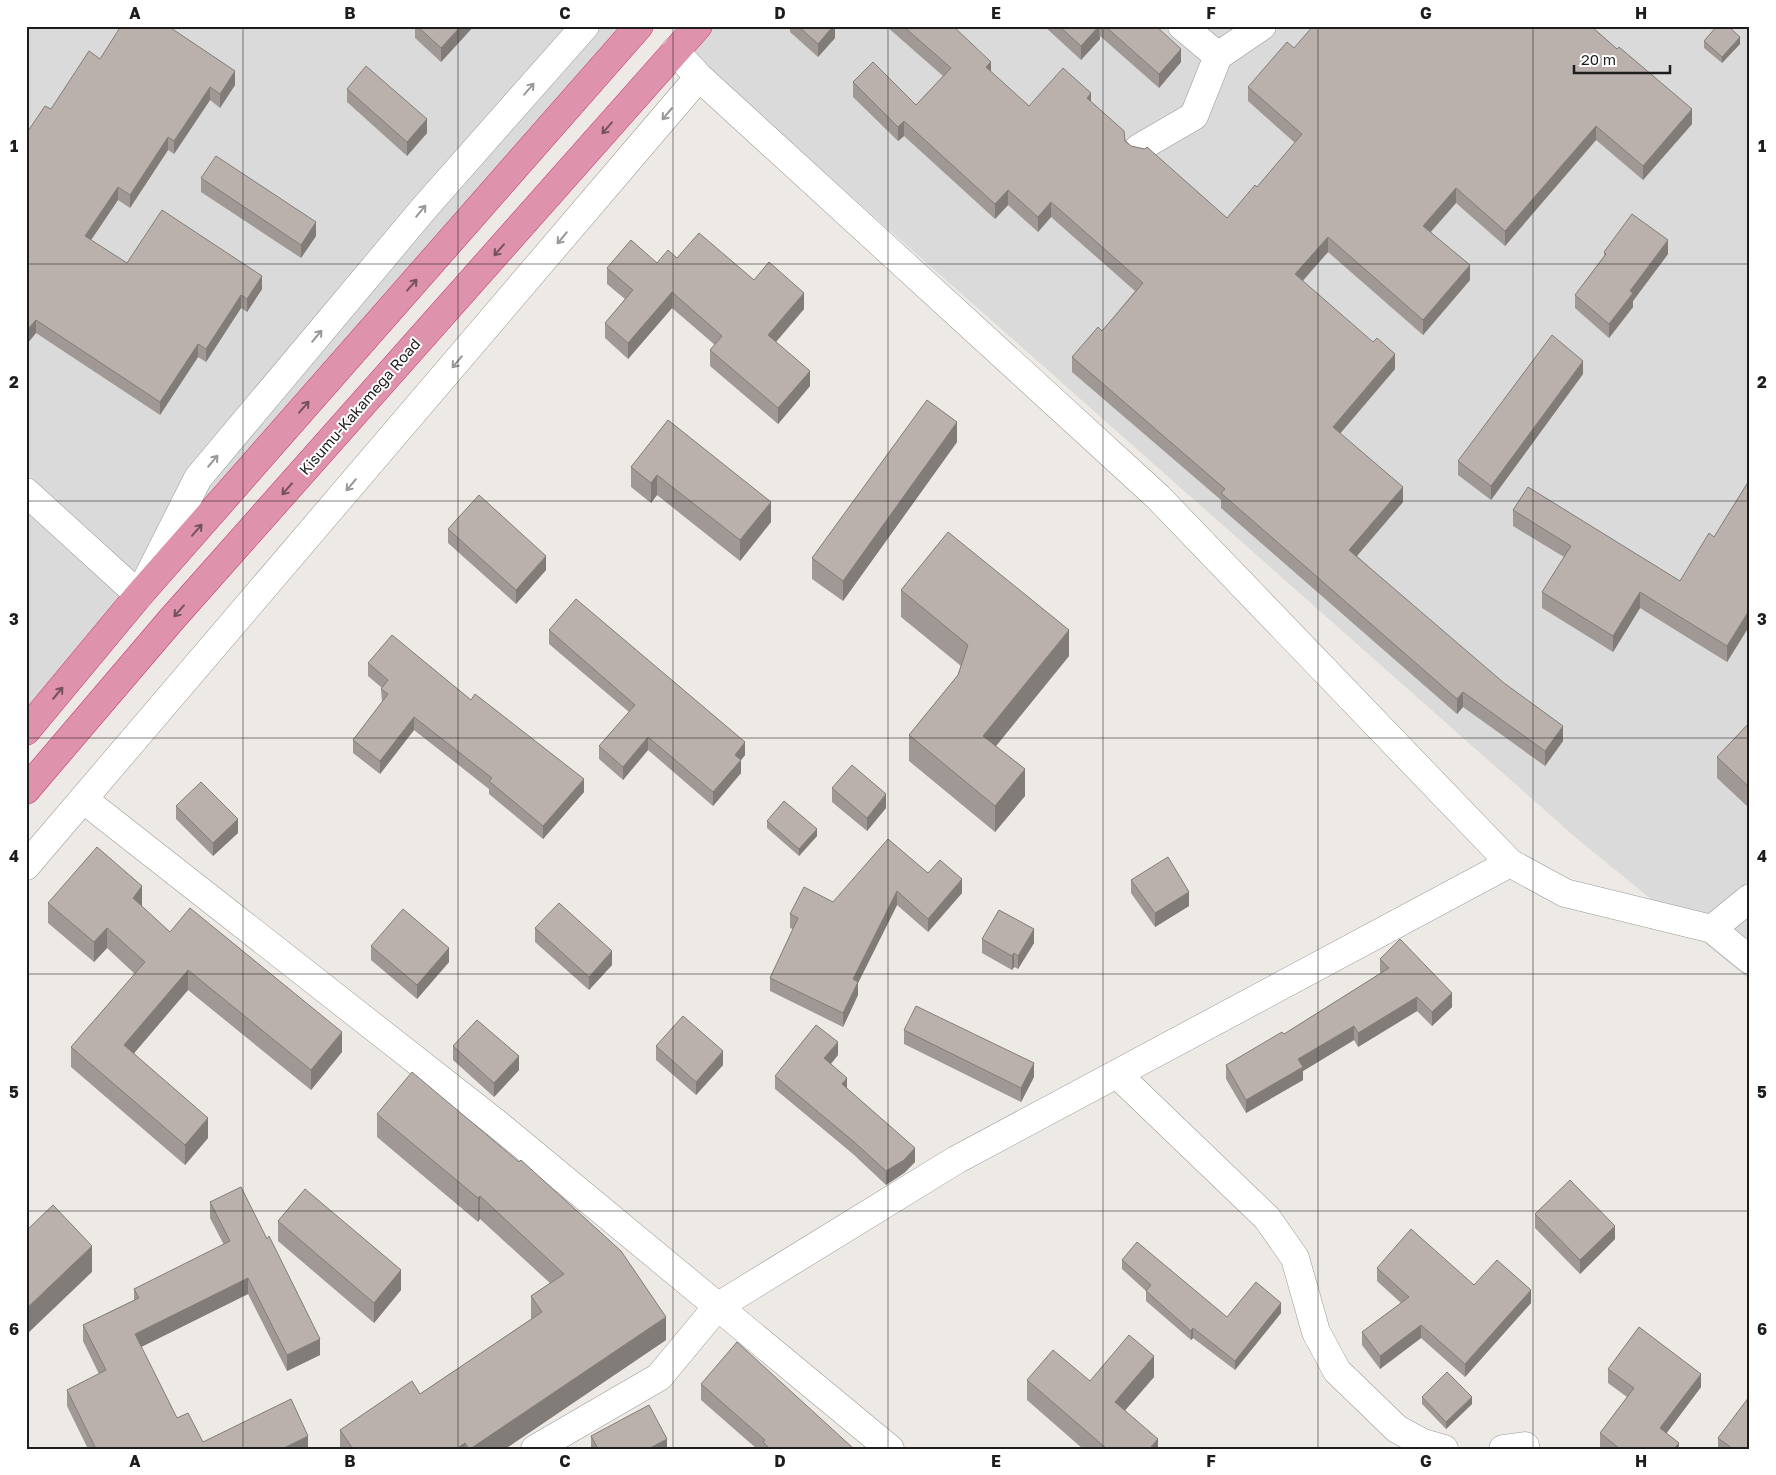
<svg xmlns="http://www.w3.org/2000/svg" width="1776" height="1475" font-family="'Golos Text',sans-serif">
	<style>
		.residential { fill: #dbdada }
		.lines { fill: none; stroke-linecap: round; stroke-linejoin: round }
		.minor-casing { stroke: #9a9a9a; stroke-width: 29 }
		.highway-casing { stroke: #c8347d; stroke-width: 29 }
		.minor { stroke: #fff; stroke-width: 28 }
		.highway { stroke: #de92ac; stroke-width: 28 }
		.wall { fill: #a09895 }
		.shaded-wall { fill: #827c79 }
		.building { fill: #bab1ad; stroke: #827c79 }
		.oneway { stroke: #999 }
		.oneway2 { stroke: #74525d }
		.grid { fill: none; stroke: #1d1d1d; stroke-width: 1; stroke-opacity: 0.55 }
		.labels { text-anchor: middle; stroke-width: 4; stroke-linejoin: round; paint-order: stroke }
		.street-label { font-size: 15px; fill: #1d1d1d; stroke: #fff }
		.neatline { fill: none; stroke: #1d1d1d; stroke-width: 2 }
		.grid-label { font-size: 16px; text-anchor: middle; font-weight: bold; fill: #1d1d1d }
	</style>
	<rect width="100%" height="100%" fill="#ede9e4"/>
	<!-- residential -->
	<path class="residential" d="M26,26H636L26,727Z
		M690,26H1750V980L1575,837L676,41Z"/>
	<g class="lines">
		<!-- minor casing -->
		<g class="minor-casing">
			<path id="minor" d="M1182,26L1218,56L1262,26
				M675,51L699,77L1158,497L1510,863L1565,893L1712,929L1750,960
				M1139,148L1194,116L1218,56
				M26,492L139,595L198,478L426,206L585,26
				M83,799L496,1123L890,1449
				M26,866L699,77
				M1712,929L1750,898
				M1117,1074L1267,1218L1295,1258L1316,1332L1337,1371L1397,1429L1423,1443L1444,1449
				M535,1449L659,1377L717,1307L956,1160L1510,863
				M1503,1449L1525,1446"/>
		</g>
		<!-- highway casing -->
		<g class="highway-casing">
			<path id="highway" d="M26,731L139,595L639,26
				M26,790L171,620L698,26"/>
		</g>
		<!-- minor -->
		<use href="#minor" class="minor"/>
		<!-- highway -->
		<use href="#highway" class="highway"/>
	</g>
	<!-- wall -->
	<path class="wall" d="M415,26H474L441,62L415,38Z
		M790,26H835V38L818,57L790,32Z
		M886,26H953L991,72L1029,106L1091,102L1131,146L1227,218L1257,187L1295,143L1248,101V87L1294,48L1692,124L1643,180L1596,140L1505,246L1456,203L1431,232L1470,280L1423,335L1328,252L1303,281L1395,369L1340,433L1403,502L1357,556L1563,741L1545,766L1463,707L1457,714L1221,508V500L1072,372V357L1102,331L1135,291L1051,217L1038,232L1008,205L995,219L904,136L898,141L853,97V82L916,105L943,76Z
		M1044,26H1156L1181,62L1159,88L1100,36V39L1081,60Z
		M1704,41L1740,44L1722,63L1704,48Z
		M100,59L235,85L220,108L210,100L174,154L168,150L130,208L118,200L91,240L127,263L262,289L247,312L241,308L206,362L198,357L160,415L36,333L26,345V134Z
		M347,89L427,133L407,156L347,102Z
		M201,178L316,236L301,258L201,192Z
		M1604,252L1668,254L1633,301V307L1609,338L1575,308V295L1604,256Z
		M677,258L754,280L804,309L776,342L810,386L778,424L710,366V350L715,345L672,308L628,359L605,338V323L625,299L607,284V268L657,263Z
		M1583,374L1491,500L1458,475V461Z
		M668,420L771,522L740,561L657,495L651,503L631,487V467Z
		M957,442L843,601L812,579V558Z
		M1750,479V625L1727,662L1640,608L1613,652L1542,608V592L1564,557L1513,526V510L1680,581L1714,537Z
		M448,529L546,570L516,604L448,543Z
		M901,590L1069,656L996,746L1025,796L995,832L909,761V735L958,675L961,666L901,617Z
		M549,630L745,755L741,760V773L713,806L648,750L623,780L599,759V746L629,712L549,644Z
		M368,663L471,700L584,792L543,839L489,794V789L414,730L380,774L353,753V740L382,702L381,689L382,688L368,676Z
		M1750,722V809L1717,778V757Z
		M832,788L886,808L867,831L832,802Z
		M176,806L238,833L213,856L176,819Z
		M767,821L817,836L799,856L767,828Z
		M928,873L962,893L928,932L897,905L858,983V995L843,1027L770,991V978L793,929L790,928V914L833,902Z
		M1131,880L1189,906L1155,927L1131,893Z
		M48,903L142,907L170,932L342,1052L311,1090L188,990L134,1053L208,1138L185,1165L71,1067V1047L135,974L107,948L94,962L48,923Z
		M535,928L612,965L589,990L535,942Z
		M982,939L1034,943L1018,969L1014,967L1012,970L982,953Z
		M371,946L449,962L417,999L371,960Z
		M1380,959L1452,1007L1432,1026L1417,1011L1358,1047L1354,1040L1303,1071V1080L1246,1113L1226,1079V1065L1284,1034L1381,973L1380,972Z
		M904,1030L1034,1077L1021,1102L904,1044Z
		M453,1046L519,1070L494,1097L453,1060Z
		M656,1046L723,1065L696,1095L656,1060Z
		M838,1055L831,1064L847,1088L915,1162L904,1173L886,1185L853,1154L775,1089V1076Z
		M377,1114L666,1340L505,1449H340V1430L420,1394L531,1319V1296L550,1283L480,1219L478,1222L377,1137Z
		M210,1202L320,1355L287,1371L248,1294L141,1347L177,1418L203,1442L308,1449H88L67,1406V1390L99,1374L83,1341V1325L134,1300V1289L224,1245L210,1218Z
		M1535,1214L1615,1239L1580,1274L1535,1228Z
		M278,1221L401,1290L374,1323L278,1241Z
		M1122,1260L1227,1317L1281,1313L1235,1370L1193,1338L1191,1340L1146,1301V1291L1122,1269Z
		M1377,1268L1474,1285L1531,1303L1465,1377L1421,1338L1380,1369L1362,1345V1332L1401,1303L1377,1281Z
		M1608,1369L1701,1387L1666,1433L1679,1449H1602L1600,1447V1433L1627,1397L1608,1383Z
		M1154,1377L1125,1410L1158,1449H1083L1027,1400V1380L1090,1381Z
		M701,1384L854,1449H757L701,1400Z
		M1422,1397L1472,1404L1446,1429L1422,1404Z
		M591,1436L667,1449H591Z
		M1718,1438L1750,1449H1718Z"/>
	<!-- shaded-wall -->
	<path class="shaded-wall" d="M461,26H474L441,62V48Z
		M833,26H835V38L818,57V44Z
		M1099,26L1100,39L1081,60V46Z
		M1740,37V44L1722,63V57Z
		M1181,49V62L1159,88V74Z
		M991,62V77L986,67Z
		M235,71V85L220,108V94Z
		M210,87V100L174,154V141Z
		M1091,93V108L1087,98Z
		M1692,109V124L1643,180V166Z
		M427,119V133L407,156V142Z
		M904,121V136L898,141V127Z
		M1596,126V140L1505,246V231Z
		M168,137V150L130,208V195Z
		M118,187V200L85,249V236Z
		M1456,188V203L1423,240V226Z
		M1008,190V205L995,219V204Z
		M1051,202V217L1038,232V217Z
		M316,222V236L301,258V245Z
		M1328,237V252L1295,289V274Z
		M1668,240V254L1633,301V307L1609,338V324L1630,291Z
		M1470,265V280L1423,335V320Z
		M262,276V289L247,312V299Z
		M672,292V308L628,359V343Z
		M804,293V309L768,351V335Z
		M241,295V308L206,362V349Z
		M36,320V333L26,345V331Z
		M198,344V357L160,415V402Z
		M1395,354V369L1333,442V427Z
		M1583,361V374L1491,500V486Z
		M810,371V386L778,424V408Z
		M957,422V442L843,601V581Z
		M657,475V495L651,503V483Z
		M1403,487V502L1349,565V550Z
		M771,502V522L740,561V540Z
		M546,556V570L516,604V590Z
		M1640,592V608L1613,652V636Z
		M1750,609V625L1727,662V646Z
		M1069,630V656L983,762V736Z
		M1463,692V707L1457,714V699Z
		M414,717V730L380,774V761Z
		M1563,726V741L1545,766V751Z
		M648,737V750L623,780V767Z
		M745,742V755L741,760V773L713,806V792L735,755Z
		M1025,769V796L995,832V806Z
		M584,779V792L543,839V826Z
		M886,794V808L867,831V818Z
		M238,819V833L213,856V843Z
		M817,829V836L799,856V849Z
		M962,879V893L928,932V919Z
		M142,886V907L133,898Z
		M897,891V905L858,983V995L843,1027V1013L853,979Z
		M1189,892V906L1155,927V913Z
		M107,928V948L94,962V942Z
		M1034,929V943L1018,969V956Z
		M449,948V962L417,999V985Z
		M612,951V965L589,990V977Z
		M1014,953V967L1012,970V956Z
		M188,970V990L124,1065V1045Z
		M1452,993V1007L1432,1026V1012Z
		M1417,997V1011L1358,1047V1033Z
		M1354,1026V1040L1303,1071V1080L1246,1113V1100L1298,1059Z
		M342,1032V1052L311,1090V1070Z
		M838,1042V1055L824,1072V1058Z
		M723,1051V1065L696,1095V1082Z
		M519,1056V1070L494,1097V1083Z
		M1034,1063V1077L1021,1102V1088Z
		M847,1078V1091L842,1084Z
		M208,1118V1138L185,1165V1145Z
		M915,1148V1162L904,1173L886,1185V1171Z
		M480,1196V1219L478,1222V1198Z
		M1615,1226V1239L1580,1274V1260Z
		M92,1246V1272L26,1335V1309Z
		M401,1270V1290L374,1323V1303Z
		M248,1278V1294L135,1350V1334Z
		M1531,1290V1303L1465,1377V1364Z
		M1281,1303V1313L1235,1370V1361Z
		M666,1317V1340L505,1449H470Z
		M1421,1325V1338L1380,1369V1356Z
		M1193,1328V1338L1191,1340V1331Z
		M320,1339V1355L287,1371V1355Z
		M1154,1356V1377L1115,1422V1402Z
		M1701,1374V1387L1660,1442V1428Z
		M1472,1397V1404L1446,1429V1422Z
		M308,1436V1449H282Z
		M667,1439V1449H648Z
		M1158,1439V1449H1149Z
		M465,1443V1449H456Z
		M1679,1443V1449H1674Z"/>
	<!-- building -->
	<path class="building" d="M121,26H168L235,71L220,94L210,87L174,141L168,137L130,195L118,187L85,236L127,263L162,210L262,276L247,299L241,295L206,349L198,344L160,402L36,320L26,331V134L45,106L51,109L89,51L100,59Z
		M417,26H461L441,48Z
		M798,26H833L818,44Z
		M903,26H953L991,62L986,67L1029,106L1063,68L1091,93L1087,98L1124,131L1125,141L1131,146L1145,149L1147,147L1227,218L1255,185L1257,187L1302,134L1248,87L1287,42L1294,48L1313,26H1591L1617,49L1619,47L1692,109L1643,166L1596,126L1505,231L1456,188L1423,226L1470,265L1423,320L1328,237L1295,274L1373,342L1377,338L1395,354L1333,427L1403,487L1349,550L1504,683L1563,726L1545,751L1463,692L1457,699L1221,493L1225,489L1072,357L1098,327L1102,331L1143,283L1051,202L1038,217L1008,190L995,204L904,121L898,127L853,82L873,62L916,105L951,68Z
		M1059,26H1099L1081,46Z
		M1105,26H1156L1181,49L1159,74Z
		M1717,26H1728L1740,37L1722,57L1704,41Z
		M366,66L427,119L407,142L347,89Z
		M216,156L316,222L301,245L201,178Z
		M1632,214L1668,240L1630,291L1633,293L1609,324L1575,295L1606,254L1604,252Z
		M699,233L754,280L769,262L804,293L768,335L810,371L778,408L710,350L722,336L672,292L628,343L605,323L633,290L607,268L631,240L657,263L668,250L677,258Z
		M1552,335L1583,361L1491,486L1458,461Z
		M927,400L957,422L843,581L812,558Z
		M668,420L771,502L740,540L657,475L651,483L631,467Z
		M1750,479V609L1727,646L1640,592L1613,636L1542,592L1571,546L1513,510L1528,487L1680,581L1709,533L1714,537Z
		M479,495L546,556L516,590L448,529Z
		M948,532L1069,630L983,736L1025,769L995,806L909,735L958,675L968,645L901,590Z
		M576,599L745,742L735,755L741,760L713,792L648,737L623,767L599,746L635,705L549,630Z
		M392,635L471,700L475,694L584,779L543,826L489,781L492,778L414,717L380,761L353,740L388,694L381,689L388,680L368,663Z
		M1750,722V788L1717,757Z
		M852,765L886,794L867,818L832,788Z
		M201,782L238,819L213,843L176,806Z
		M784,801L817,829L799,849L767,821Z
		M888,839L928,873L940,860L962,879L928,919L897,891L853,979L858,982L843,1013L770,978L798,918L790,914L804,887L833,902Z
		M97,847L142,886L133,898L170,932L190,908L342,1032L311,1070L188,970L124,1045L208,1118L185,1145L71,1047L145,962L107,928L94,942L48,903Z
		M1168,857L1189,892L1155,913L1131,880Z
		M559,903L612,951L589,977L535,928Z
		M403,909L449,948L417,985L371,946Z
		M999,910L1034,929L1018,956L1014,953L1012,956L982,939Z
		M1400,939L1452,993L1432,1012L1417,997L1358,1033L1354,1026L1298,1059L1303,1067L1246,1100L1226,1065L1282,1032L1284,1034L1389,968L1380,959Z
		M916,1006L1034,1063L1021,1088L904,1030Z
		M683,1016L723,1051L696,1082L656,1046Z
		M477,1020L519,1056L494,1083L453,1046Z
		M816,1025L838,1042L824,1058L847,1078L842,1084L915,1148L904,1160L886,1171L853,1141L775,1076Z
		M412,1072L519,1162L521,1160L621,1251L666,1317L470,1449H469L465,1443L456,1449H353L340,1430L412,1381L420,1394L542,1312L531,1296L564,1274L480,1196L478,1198L377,1114Z
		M1570,1180L1615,1226L1580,1260L1535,1214Z
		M241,1187L267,1239L269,1236L320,1339L287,1355L248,1278L135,1334L177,1418L188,1413L203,1442L291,1399L308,1436L282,1449H96L67,1390L106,1370L83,1325L139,1298L134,1289L230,1241L210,1202Z
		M305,1189L401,1270L374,1303L278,1221Z
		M53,1205L92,1246L26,1309V1231Z
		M1411,1229L1474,1285L1497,1260L1531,1290L1465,1364L1421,1325L1380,1356L1362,1332L1409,1297L1377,1268Z
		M1137,1242L1227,1317L1256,1282L1281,1303L1235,1361L1193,1328L1191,1331L1146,1291L1151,1285L1122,1260Z
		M1639,1327L1701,1374L1660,1428L1679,1443L1674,1449H1620L1600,1433L1634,1388L1608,1369Z
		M1129,1335L1154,1356L1115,1402L1158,1439L1149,1449H1107L1027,1380L1053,1350L1090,1381Z
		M737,1342L854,1449H770L763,1442L765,1440L701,1384Z
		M1447,1372L1472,1397L1446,1422L1422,1397Z
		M1749,1397H1750V1449H1733L1718,1438Z
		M649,1405L667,1439L648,1449H598L591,1436Z"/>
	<!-- one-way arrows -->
	<defs><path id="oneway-shaft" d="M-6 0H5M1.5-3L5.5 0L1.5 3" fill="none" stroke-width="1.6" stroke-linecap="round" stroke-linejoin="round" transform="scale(1.25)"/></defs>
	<g class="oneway">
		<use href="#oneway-shaft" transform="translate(529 89) rotate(-49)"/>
		<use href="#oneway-shaft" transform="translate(667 114) rotate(130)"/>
		<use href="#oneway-shaft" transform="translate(421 211) rotate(-50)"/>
		<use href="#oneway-shaft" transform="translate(562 238) rotate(130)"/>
		<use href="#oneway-shaft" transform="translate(317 336) rotate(-50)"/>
		<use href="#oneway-shaft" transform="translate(457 362) rotate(130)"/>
		<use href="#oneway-shaft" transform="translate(213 461) rotate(-50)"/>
		<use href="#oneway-shaft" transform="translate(351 485) rotate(130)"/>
	</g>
	<g class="oneway2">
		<use href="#oneway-shaft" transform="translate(607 128) rotate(131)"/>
		<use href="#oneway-shaft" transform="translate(499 250) rotate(131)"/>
		<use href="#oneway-shaft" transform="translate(412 285) rotate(-49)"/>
		<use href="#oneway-shaft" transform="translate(304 407) rotate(-49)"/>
		<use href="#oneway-shaft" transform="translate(287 489) rotate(131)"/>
		<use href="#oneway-shaft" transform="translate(197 530) rotate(-49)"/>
		<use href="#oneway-shaft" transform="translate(179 611) rotate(131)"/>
		<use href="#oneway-shaft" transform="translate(58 693) rotate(-50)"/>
	</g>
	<!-- grid -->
	<path class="grid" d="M243,26V1449M458,26V1449M673,26V1449M888,26V1449M1103,26V1449M1318,26V1449M1533,26V1449M26,264H1750M26,501H1750M26,738H1750M26,974H1750M26,1211H1750"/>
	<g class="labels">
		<!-- street labels -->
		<g class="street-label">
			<text transform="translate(360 407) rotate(-49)" y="5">Kisumu-Kakamega Road</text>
		</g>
	</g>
	<!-- border -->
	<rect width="1776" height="1475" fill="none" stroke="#ffffff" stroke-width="55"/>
	<!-- scale -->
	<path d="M1574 65v8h96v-8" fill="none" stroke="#1d1d1d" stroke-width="2.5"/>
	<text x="1581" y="65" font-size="15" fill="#1d1d1d" stroke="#ffffff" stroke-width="4" paint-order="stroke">20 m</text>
	<rect x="28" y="28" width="1720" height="1420" class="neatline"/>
	<g class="grid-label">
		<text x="135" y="19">A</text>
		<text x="350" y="19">B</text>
		<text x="565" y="19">C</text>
		<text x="780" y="19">D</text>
		<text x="996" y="19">E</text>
		<text x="1211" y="19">F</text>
		<text x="1426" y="19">G</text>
		<text x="1641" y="19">H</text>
		<text x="14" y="152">1</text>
		<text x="1762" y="152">1</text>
		<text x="14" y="388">2</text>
		<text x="1762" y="388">2</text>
		<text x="14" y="625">3</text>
		<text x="1762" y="625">3</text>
		<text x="14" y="862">4</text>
		<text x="1762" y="862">4</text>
		<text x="14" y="1098">5</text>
		<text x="1762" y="1098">5</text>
		<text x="14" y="1335">6</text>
		<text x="1762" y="1335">6</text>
		<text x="135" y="1467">A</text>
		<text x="350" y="1467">B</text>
		<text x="565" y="1467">C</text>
		<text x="780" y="1467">D</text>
		<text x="996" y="1467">E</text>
		<text x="1211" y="1467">F</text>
		<text x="1426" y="1467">G</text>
		<text x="1641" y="1467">H</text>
	</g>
</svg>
